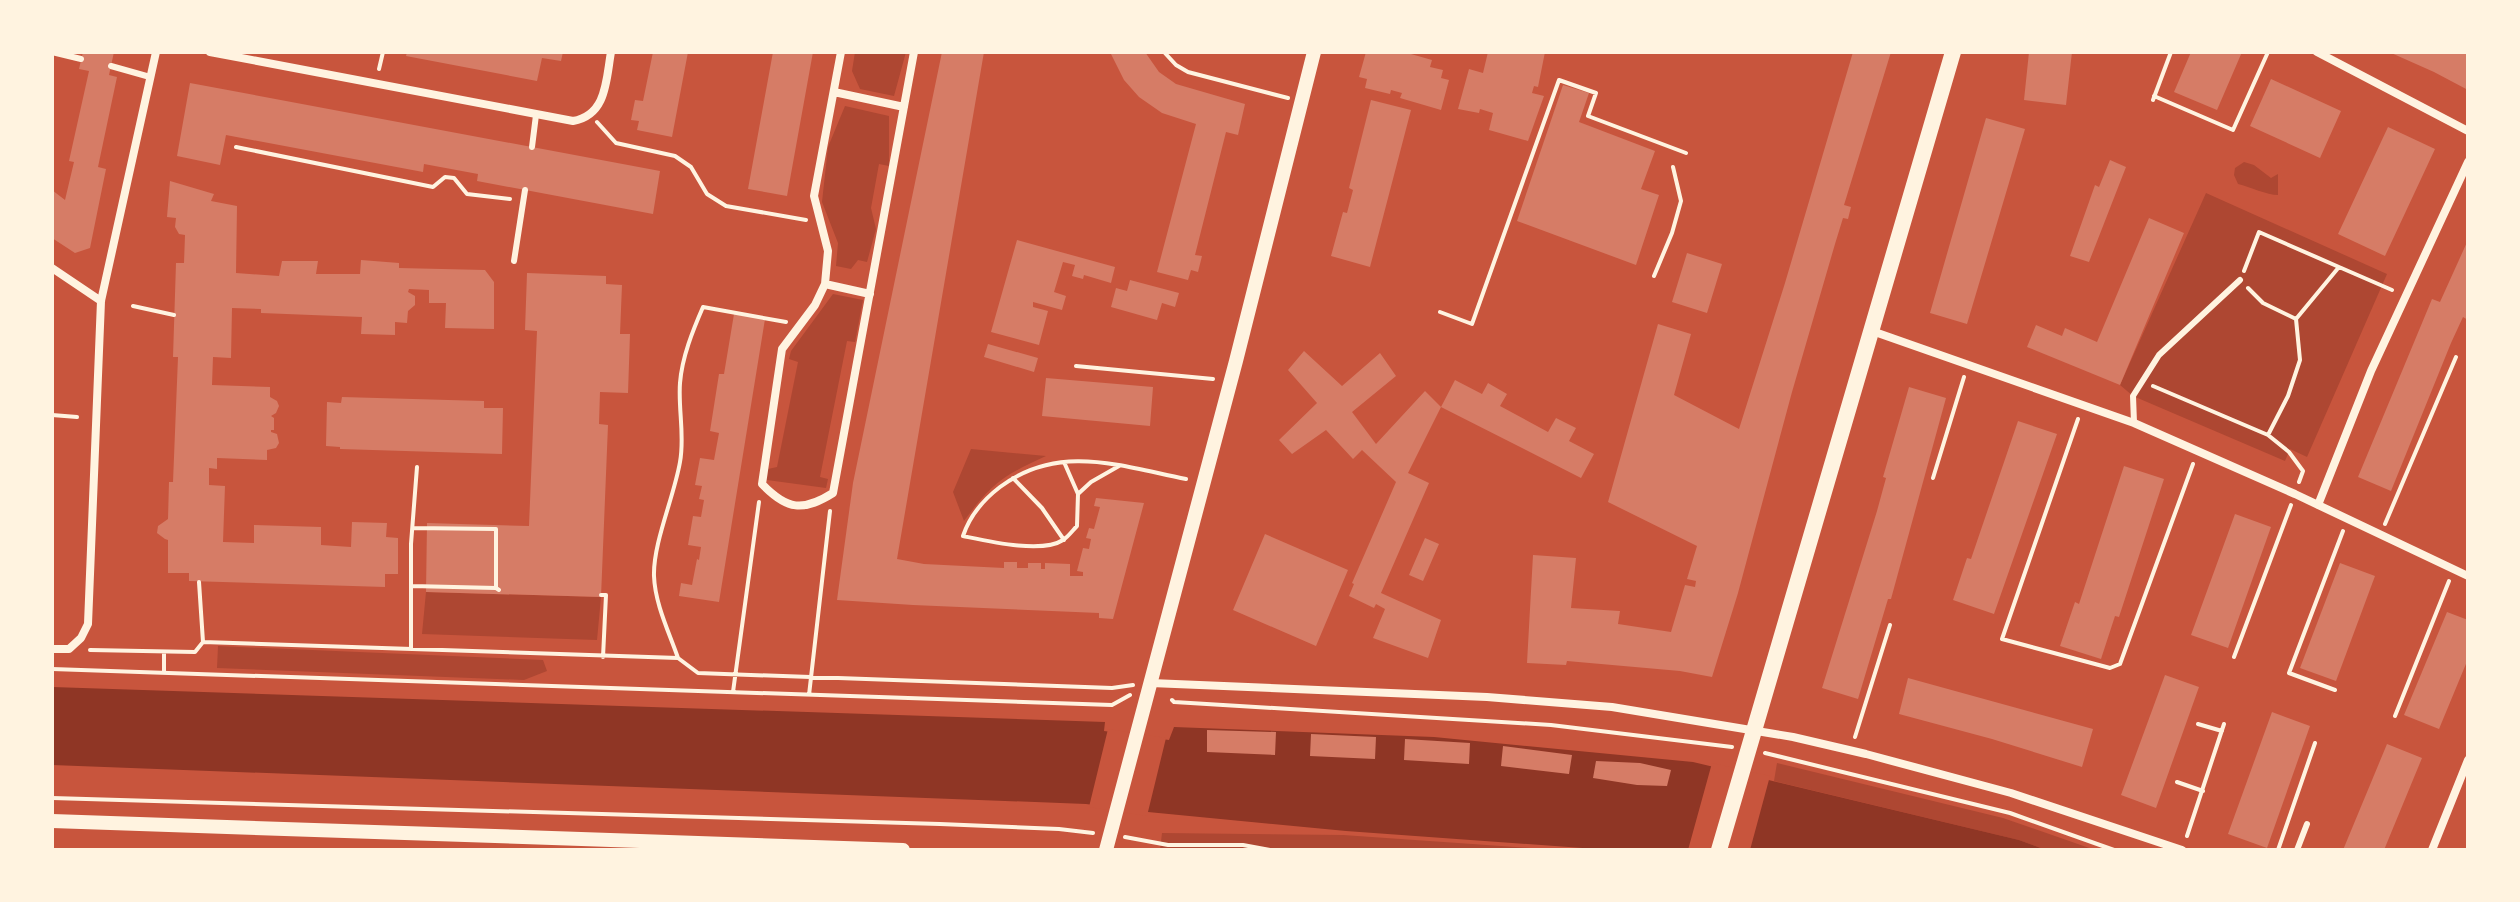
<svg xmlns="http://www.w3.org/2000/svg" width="2520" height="902" font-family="Karla,sans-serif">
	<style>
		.green { fill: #ae4732 }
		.water { fill: #8f3625 }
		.pier { fill: #c8553d }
		.building { fill: #d67c66 }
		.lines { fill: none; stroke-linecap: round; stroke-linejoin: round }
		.path { stroke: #fff3e0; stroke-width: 4 }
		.service { stroke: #fff3e0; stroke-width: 6 }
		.minor { stroke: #fff3e0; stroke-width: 8 }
		.tertiary { stroke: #fff3e0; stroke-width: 14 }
		.secondary { stroke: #fff3e0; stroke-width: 16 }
	</style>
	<rect width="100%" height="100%" fill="#c8553d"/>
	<!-- green -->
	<path class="green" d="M855,52H906L894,96L860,89L852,71Z
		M845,106L889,116V166L879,164L871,208L876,229L867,262L858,260L851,269L836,266L838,243L822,202L828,147Z
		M2244,162L2254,165L2271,178L2278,174V195C2267,195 2250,187 2238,184L2234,175L2235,168Z
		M2206,193L2387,274L2307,457L2290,449L2285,461L2133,396L2120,385Z
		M833,294L863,300L855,342L847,341L820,477L828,479L826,488L767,480L768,469L777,467L798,362L789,359L791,351Z
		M971,449L1046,456C1004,475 992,483 964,521L953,492Z
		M426,592L601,597L597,640L422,634Z
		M218,646L543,660L547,671L524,680L217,668Z
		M1777,763L2003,818L2095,850H2046L2019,840L1774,781Z
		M1162,833L1343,835L1559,850H1160Z"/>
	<!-- water -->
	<path class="water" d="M52,687L1105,722L1104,731L1169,740L1174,727L1434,737L1693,762L2019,840L2046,850H1610L1346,831L1148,812L1086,804L52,765Z"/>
	<!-- pier -->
	<path class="pier" d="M1108,729L1166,738L1147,816L1089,807Z
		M1712,763L1770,776L1750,850H1688Z"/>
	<!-- building -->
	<path class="building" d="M83,52H114L109,75L117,77L98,167L106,169L90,248L75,253L52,238V190L65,200L74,162L69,161L89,71L79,69Z
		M407,52H563L561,61L542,58L537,81L406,56Z
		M653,52H688L672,137L637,130L639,121L631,120L635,100L643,101Z
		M773,52H813L787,196L748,189Z
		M942,52H984L897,559L924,564L1004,568V562H1017V568H1028V563H1041V569H1045V563L1070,564V576H1083V572L1077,571L1083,548L1089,549L1091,539L1086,538L1089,528L1094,529L1100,507L1094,506L1096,498L1144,503L1113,619L1099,618V613L913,605L837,600L853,483Z
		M1110,52H1145L1159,72L1176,84L1245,104L1238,135L1226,132L1195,255L1202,256L1198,272L1191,270L1188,280L1157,272L1196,124L1162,113L1139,97L1124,80Z
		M1366,52H1404L1432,60L1430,67L1443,70L1441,78L1449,80L1441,110L1400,98L1402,93L1391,90L1390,94L1365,88L1367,79L1359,77Z
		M1488,52H1545L1538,87L1534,86L1532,93L1544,96L1528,141L1489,130L1493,113L1480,109L1479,113L1458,109L1469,69L1483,73Z
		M1853,52H1891L1844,205L1851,207L1848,219L1843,218L1835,244L1792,392L1738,593L1712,677L1680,671L1567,661L1566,665L1527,663L1533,555L1576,558L1571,608L1620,611L1618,624L1671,632L1685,585L1695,587L1696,581L1687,579L1697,546L1608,502L1658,324L1691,334L1674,395L1739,429L1785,283Z
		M2029,52H2072L2066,105L2024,100Z
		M2191,52H2242L2217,110L2174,92Z
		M2389,52H2468V90L2434,72Z
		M2271,79L2341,111L2320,158L2250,126Z
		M190,83L660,171L653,214L477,181L478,174L424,164L423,172L226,135L220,165L177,156Z
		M1563,85L1589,93L1579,122L1655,151L1641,189L1659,195L1636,265L1517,221Z
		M1371,100L1411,110L1370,267L1331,256L1343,212L1347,213L1353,190L1349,188Z
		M1986,118L2025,129L1967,324L1930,313Z
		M2388,127L2435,149L2385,256L2338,234Z
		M2110,160L2126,167L2089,262L2070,256L2095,185L2099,187Z
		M170,181L214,194L211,201L237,206L236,273L279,276L282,261H318L316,274H360L361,260L399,263V268L485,270L494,282V329L445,328L446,303H429V290L409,289L408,292L415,296V305L408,311L407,323L395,322V335L361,334L362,317L261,313V309L232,308L231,358L213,357L212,385L270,387V397L277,401L279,406L276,413L271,416L274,418V430H271V432L277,434L279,443L276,448L267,450V460L217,458V469L209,468V485L225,486L223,542L254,543V525L321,527V545L351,547L352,522L387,523L386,537L398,538V574H385V587L189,581V573H168V540L165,539L157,533L158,526L168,519L169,482H173L178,357H173L176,263H184L185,235L179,234L175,227L176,218L167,217Z
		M2149,218L2184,233L2120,385L2027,347L2036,325L2062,336L2065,328L2097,342Z
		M1017,240L1115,267L1111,283L1084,275L1083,279L1072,276L1075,265L1063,262L1054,292L1066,296L1062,310L1033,302V307L1048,311L1039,345L991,332Z
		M2468,240V320L2463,317L2451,343L2391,491L2358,477L2432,299L2440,302Z
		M1687,253L1722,264L1707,313L1672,302Z
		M527,273L606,276V284L622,285L620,334H630L628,393L600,392L599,424L608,425L601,597L426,592L427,523L529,526L537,331L525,330Z
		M1130,280L1179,293L1175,307L1162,303L1157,320L1111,307L1116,288L1127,291Z
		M734,314L765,319L719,602L679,596L681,583L692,585L697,559L699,560L701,547L688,545L693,516L701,517L704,500L699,499L702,486L695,485L700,458L714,460L719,433L710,431L719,374H724Z
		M988,344L1038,358L1034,372L984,357Z
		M1304,351L1342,386L1380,353L1396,376L1352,412L1376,444L1425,391L1441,407L1408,473L1429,483L1381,593L1441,620L1428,658L1373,638L1385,609L1376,604L1374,608L1349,596L1354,584L1352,583L1396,482L1362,450L1353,459L1326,430L1292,454L1279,440L1317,403L1288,370Z
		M1046,378L1153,387L1150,426L1042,416Z
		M1455,380L1482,394L1488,383L1507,394L1500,406L1548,432L1556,418L1576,428L1569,441L1594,454L1581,478L1441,407Z
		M1909,387L1946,398L1891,599H1888L1858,699L1822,688L1877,511L1886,478L1883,477Z
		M342,397L484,401V408H503L502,454L340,449V447L326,446L327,402L341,403Z
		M2018,421L2057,434L1994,614L1953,600L1967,558L1971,559Z
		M2124,466L2164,479L2119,617L2115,616L2101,659L2060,646L2075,602L2079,604Z
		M2235,514L2271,527L2228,648L2191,635Z
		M1265,534L1348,570L1316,646L1233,610Z
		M1425,538L1439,544L1423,581L1409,575Z
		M2340,563L2375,576L2336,681L2300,668Z
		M2447,612L2468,620V659L2439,729L2404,715Z
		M2165,675L2199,687L2156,808L2121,795Z
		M1908,678L2093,729L2082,767L1992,739L1899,714Z
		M2272,712L2310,726L2267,848L2228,834Z
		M1207,730L1276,732L1275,755L1207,752Z
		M1311,734L1376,737L1375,759L1310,756Z
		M1405,739L1470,743L1469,764L1404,760Z
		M2387,744L2422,758L2384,850H2343Z
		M1503,746L1572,755L1569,774L1501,766Z
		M1596,761L1640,763L1671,770L1667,786L1637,785L1593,778Z"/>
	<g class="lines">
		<!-- path -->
		<path class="path" d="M1164,52L1176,65L1188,72L1288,98
			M379,69L383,52
			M2154,96L2233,130L2268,52
			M2153,100L2171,52
			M597,122L616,143L675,156L691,167L707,194L726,206L806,220
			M236,147L433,187L445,177L454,178L467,194L510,199
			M2244,271L2259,232L2339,267
			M1654,276L1672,233L1681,201L1673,167
			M2248,288L2263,303L2296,319L2300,360L2288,396L2268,435
			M133,306L174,315
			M1440,312L1472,324L1559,80L1596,93L1588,116L1686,153
			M2296,319L2339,267L2392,290
			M1076,366L1213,379
			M2153,386L2268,435L2289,452L2303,471L2299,482
			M52,415L77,417
			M2078,419L2002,639L2110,668L2120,664L2193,464
			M1064,462L1078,494L1077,526C1073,530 1068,537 1063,540C1042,554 987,541 963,536C970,515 983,500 1000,487C1059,443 1120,466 1186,479
			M1013,478L1042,508L1064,540
			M1933,478L1964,377
			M1078,494L1091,482L1119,466
			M2385,524L2456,357
			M413,528L496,529V588
			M199,582L203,642
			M412,586L496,588L499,590
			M601,595H606L603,657
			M411,648V544L417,467
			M90,650L195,652L203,642L678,658L698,673L1112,688L1133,685
			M2234,657L2291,505
			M678,658C669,632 655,604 654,576C653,543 674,497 680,462C685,436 678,409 680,383C682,357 693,330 703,307L786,322
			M52,669L1112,705L1130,695
			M164,673V652
			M2335,690L2289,673L2343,531
			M733,692L759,502
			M809,695L830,511
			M1172,700L1174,702L1551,725L1732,747
			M2395,716L2449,581
			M2198,724L2222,731
			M1855,737L1890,625
			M1765,753L2010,813L2114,850
			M2177,782L2203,791
			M52,798L940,824L1059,829L1093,833
			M2187,836L2224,724
			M1125,837L1168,845H1243L1270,850
			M2278,850L2315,743"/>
		<!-- service -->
		<path class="service" d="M52,52L81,59
			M111,66L150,77
			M532,147L536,115
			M514,261L525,190
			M2134,423L2133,396L2159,355L2240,280
			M2297,850L2307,824"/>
		<!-- minor -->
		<path class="minor" d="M210,52L573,121C607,115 606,80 611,52
			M841,52L814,196L828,251L825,284L815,305L782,349L762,484C787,510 803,512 833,493L914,52
			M2317,52L2468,131
			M834,92L904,107
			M52,268L101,301
			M825,284L870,294
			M1872,331L2134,423L2295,494L2468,576
			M2318,505L2371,371L2468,162
			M52,649H69L81,638L88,624L101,301L156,52
			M1151,683L1487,697L1612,707L1793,737L1866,754L2011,793L2182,850
			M2432,850L2468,760"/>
		<!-- tertiary -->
		<path class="tertiary" d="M52,821L903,850
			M1106,850L1236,361L1314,52"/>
		<!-- secondary -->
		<path class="secondary" d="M1719,850L1953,52"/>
	</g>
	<!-- border -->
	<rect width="2520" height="902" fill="none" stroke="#fff3e0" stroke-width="108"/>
</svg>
